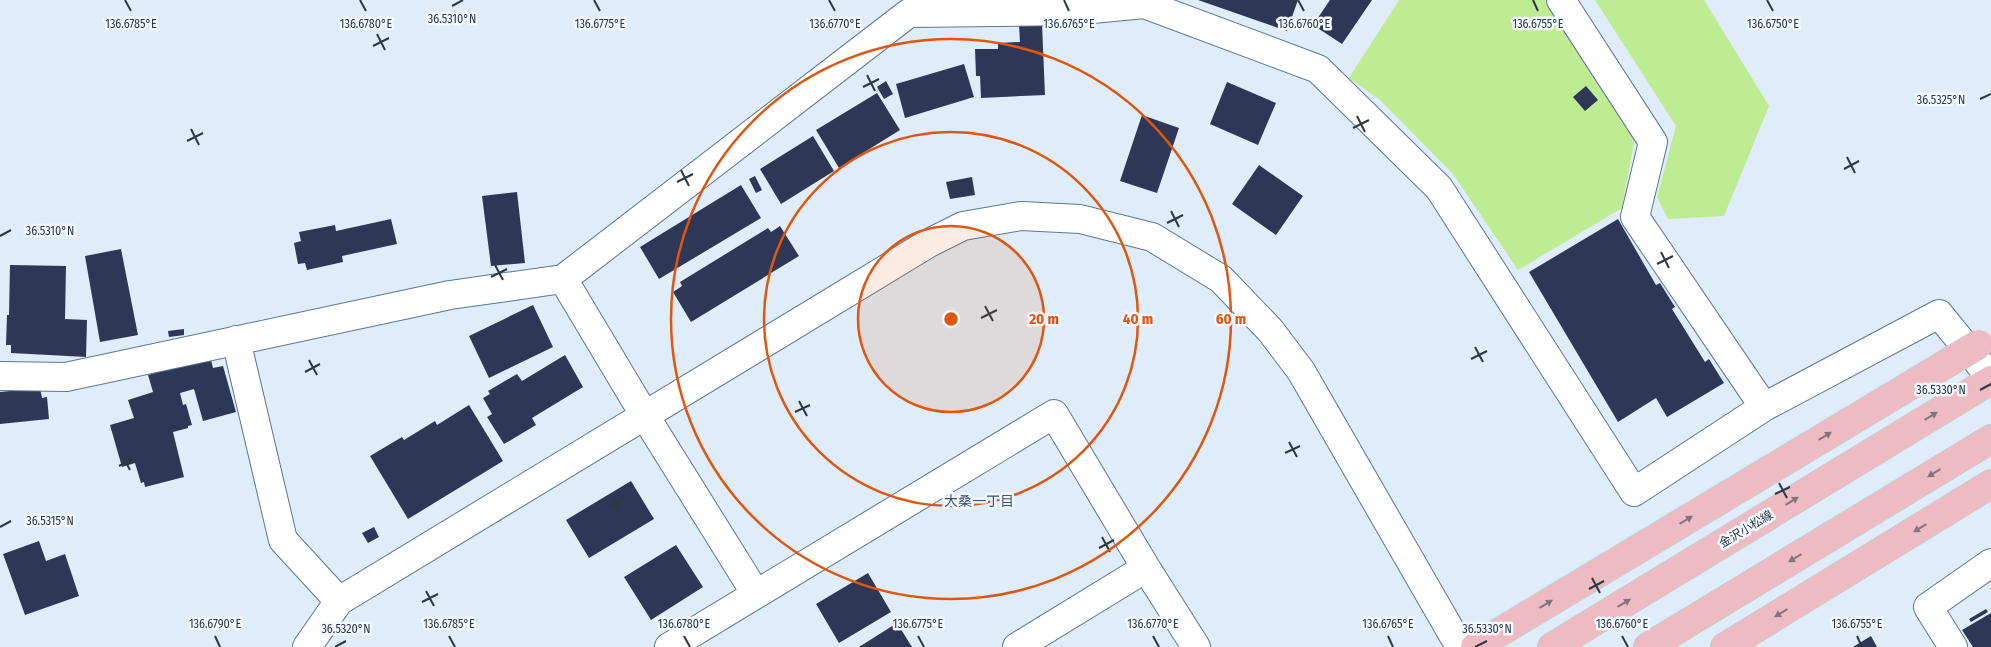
<svg xmlns="http://www.w3.org/2000/svg" width="1991" height="647" font-family="'Fira Sans Condensed','Noto Sans JP',sans-serif">
	<style>
		.green { fill: #bfeb92 }
		.building { fill: #2e3856 }
		.lines { fill: none; stroke-linecap: round; stroke-linejoin: round }
		.minor-casing { stroke: #5b7794; stroke-width: 30 }
		.primary-casing { stroke: #c8cccf; stroke-width: 30 }
		.minor { stroke: #fff; stroke-width: 28 }
		.primary { stroke: #eebbc2; stroke-width: 28 }
		.primary-bridge-casing { stroke: #c8cccf; stroke-width: 30; stroke-linecap: butt }
		.primary-bridge { stroke: #eebbc2; stroke-width: 28 }
		.oneway { fill: #83747d }
		.ticks { fill: none; stroke: #2c3945; stroke-width: 2 }
		.ring { fill: none; stroke: #df570f; stroke-width: 2.5 }
		.labels { text-anchor: middle; stroke-width: 5; stroke-linejoin: round; paint-order: stroke }
		.street-label { font-size: 12px; fill: #2c3945; stroke: #f2f8ff }
		.neighbourhood-label { font-size: 14px; fill: #3b5571; stroke: #f2f8ff }
		.ticks-label { font-size: 12px; text-anchor: middle; fill: #2c3945; stroke: #f2f8ff; stroke-width: 5; stroke-linejoin: round; paint-order: stroke }
		.centre { fill: #df570f; stroke: #f2f8ff; stroke-width: 2.5 }
		.ring-label { font-size: 15px; text-anchor: middle; font-weight: bold; fill: #df570f; stroke: #f2f8ff; stroke-width: 5; stroke-linejoin: round; paint-order: stroke }
	</style>
	<rect width="100%" height="100%" fill="#dfecf9"/>
	<!-- green -->
	<path class="green" d="M1399,0H1561L1638,121L1622,208L1518,270L1453,174L1380,100L1349,78Z
		M1595,0H1704L1769,106L1724,216L1668,219L1657,197L1676,126Z"/>
	<!-- building -->
	<path class="building" d="M1198,0H1298L1287,31Z
		M1330,0H1372L1342,44L1313,25Z
		M1042,24L1045,95L981,98L980,76H976L975,49H998V43L1020,42L1019,25Z
		M964,64L974,97L905,118L896,84Z
		M886,81L893,94L884,99L877,87Z
		M1227,82L1276,103L1258,145L1210,124Z
		M1586,86L1598,100L1585,111L1573,97Z
		M877,93L900,130L839,168L816,130Z
		M1142,115L1179,128L1157,193L1120,181Z
		M813,136L834,171L781,204L760,169Z
		M1259,165L1303,196L1276,235L1232,204Z
		M755,176L762,190L756,193L749,179Z
		M972,177L975,195L950,199L946,182Z
		M741,185L761,218L659,279L640,247Z
		M517,192L525,263L491,266L482,196Z
		M391,219L397,244L342,256L343,262L307,270L305,263L298,264L294,243L301,241L299,232L335,225L336,231Z
		M1618,219L1656,285L1660,283L1675,307L1672,309L1705,362L1709,359L1724,383L1667,417L1656,398L1618,422L1529,272Z
		M780,226L799,256L691,322L673,292L682,286L680,282L768,228L771,232Z
		M121,249L138,335L100,342L85,256Z
		M10,265L66,266L65,319L87,320L86,357L11,353V345H6L7,315H9Z
		M533,305L553,347L489,378L469,336Z
		M184,329V335L169,337L168,331Z
		M565,355L583,387L532,418L536,425L504,444L487,417L492,414L483,398L490,394L488,391L517,374L522,381Z
		M210,356L213,368L223,366L236,412L203,421L194,389L180,393L183,405L186,404L192,425L188,426V428L173,432L184,477L145,487L144,482L141,483L135,463L122,467L110,425L134,418L128,400L153,392L148,375Z
		M40,388L42,398L47,397L49,419L0,424V392Z
		M469,405L503,461L408,519L370,456L402,437L404,440L435,421L437,425Z
		M631,481L654,519L589,558L566,520Z
		M374,527L379,537L368,543L362,533Z
		M39,541L46,561L65,554L79,596L25,615L3,554Z
		M676,545L703,587L651,620L624,577Z
		M868,573L891,612L839,643L816,604Z
		M1986,609L1988,612L1971,622L1969,619Z
		M1991,613V647H1973L1962,630Z
		M897,623L912,647H859Z
		M1871,636L1877,647H1853Z"/>
	<g class="lines">
		<!-- minor casing -->
		<g class="minor-casing">
			<path id="minor" d="M563,279L909,13L1072,11L1144,4L1318,69L1439,188L1634,492L1764,407L1635,217L1653,142L1561,0
				M236,340L283,540L339,601
				M0,376L66,377L450,295L563,279L645,416L756,594
				M1764,407L1939,314L1991,378
				M307,647L339,601L929,243L963,226L1021,216L1080,219L1152,237L1221,279L1270,330L1301,371L1460,647
				M669,647L1054,414L1146,568
				M1017,647L1146,568L1196,647
				M1953,647L1928,607L1991,563"/>
		</g>
		<!-- primary casing -->
		<g class="primary-casing">
			<path id="primary" d="M1475,647L1916,382
				M1552,647L1991,380
				M1648,647L1991,439
				M1725,647L1991,484"/>
		</g>
		<!-- minor -->
		<use href="#minor" class="minor"/>
		<!-- primary -->
		<use href="#primary" class="primary"/>
		<!-- primary-bridge casing -->
		<g class="primary-bridge-casing">
			<path id="primary-bridge" d="M1916,382L1979,344"/>
		</g>
		<!-- primary-bridge -->
		<use href="#primary-bridge" class="primary-bridge"/>
	</g>
	<!-- one-way arrows -->
	<defs><path id="oneway-solid" d="M-6-.8H1V-3.2L6.5 0L1 3.2V.8H-6Z" transform="scale(1.25)"/></defs>
	<g class="oneway">
		<use href="#oneway-solid" transform="translate(1931 416) rotate(-31)"/>
		<use href="#oneway-solid" transform="translate(1825 436) rotate(-31)"/>
		<use href="#oneway-solid" transform="translate(1934 473) rotate(149)"/>
		<use href="#oneway-solid" transform="translate(1792 501) rotate(-31)"/>
		<use href="#oneway-solid" transform="translate(1686 520) rotate(-31)"/>
		<use href="#oneway-solid" transform="translate(1920 528) rotate(149)"/>
		<use href="#oneway-solid" transform="translate(1795 558) rotate(149)"/>
		<use href="#oneway-solid" transform="translate(1624 603) rotate(-31)"/>
		<use href="#oneway-solid" transform="translate(1546 604) rotate(-31)"/>
		<use href="#oneway-solid" transform="translate(1781 613) rotate(149)"/>
	</g>
	<!-- ticks -->
	<path class="ticks" d="M125,0L131,11M360,0L366,11M594,0L600,11M829,0L835,11M1064,0L1069,11M1298,0L1304,11M1533,0L1538,11M1767,0L1773,11M452,6L463,0M377,34L385,50M373,46L389,38M867,75L875,91M863,87L879,79M1980,99L1991,94M1357,116L1365,132M1353,128L1369,120M191,129L199,145M187,141L203,133M1847,157L1855,173M1844,169L1859,161M681,170L689,186M677,182L693,174M1171,211L1179,227M1167,223L1183,215M0,236L11,230M1661,252L1669,268M1657,264L1673,256M495,265L503,280M491,277L507,269M985,306L993,321M981,318L997,310M1475,347L1483,362M1471,359L1487,351M309,360L317,375M305,372L320,364M1980,390L1991,384M799,401L807,416M795,412L810,405M1289,442L1297,457M1285,453L1300,446M122,455L130,470M119,466L134,458M1779,483L1787,498M1775,494L1790,487M612,496L620,511M609,507L624,499M0,527L11,521M1102,537L1110,552M1099,548L1114,540M1592,578L1600,593M1589,589L1604,581M426,591L434,606M422,602L438,594M215,636L220,647M449,636L455,647M684,636L690,647M918,636L924,647M1153,636L1159,647M1388,636L1393,647M1622,636L1628,647M1857,636L1862,647M335,647L346,641M1475,647L1487,641"/>
	<!-- distance rings -->
	<circle cx="951" cy="319" r="93" fill="#df570f" fill-opacity=".12"/>
	<g class="ring">
		<circle cx="951" cy="319" r="93"/>
		<circle cx="951" cy="319" r="187"/>
		<circle cx="951" cy="319" r="280"/>
	</g>
	<g class="labels">
		<!-- street labels -->
		<g class="street-label">
			<text transform="translate(1746 529) rotate(-31)" y="4">金沢小松線</text>
		</g>
		<!-- neighbourhood labels -->
		<g class="neighbourhood-label">
			<text x="979" y="506">大桑一丁目</text>
		</g>
	</g>
	<g class="ticks-label">
		<text x="452" y="23">36.5310°N</text>
		<text x="131" y="28">136.6785°E</text>
		<text x="366" y="28">136.6780°E</text>
		<text x="600" y="28">136.6775°E</text>
		<text x="835" y="28">136.6770°E</text>
		<text x="1069" y="28">136.6765°E</text>
		<text x="1304" y="28">136.6760°E</text>
		<text x="1538" y="28">136.6755°E</text>
		<text x="1773" y="28">136.6750°E</text>
		<text x="1941" y="104">36.5325°N</text>
		<text x="50" y="235">36.5310°N</text>
		<text x="1941" y="394">36.5330°N</text>
		<text x="50" y="525">36.5315°N</text>
		<text x="215" y="628">136.6790°E</text>
		<text x="449" y="628">136.6785°E</text>
		<text x="684" y="628">136.6780°E</text>
		<text x="918" y="628">136.6775°E</text>
		<text x="1153" y="628">136.6770°E</text>
		<text x="1388" y="628">136.6765°E</text>
		<text x="1622" y="628">136.6760°E</text>
		<text x="1857" y="628">136.6755°E</text>
		<text x="346" y="633">36.5320°N</text>
		<text x="1487" y="633">36.5330°N</text>
	</g>
	<circle cx="951" cy="319" r="8" class="centre"/>
	<g class="ring-label">
		<text x="1044" y="324">20 m</text>
		<text x="1138" y="324">40 m</text>
		<text x="1231" y="324">60 m</text>
	</g>
</svg>
